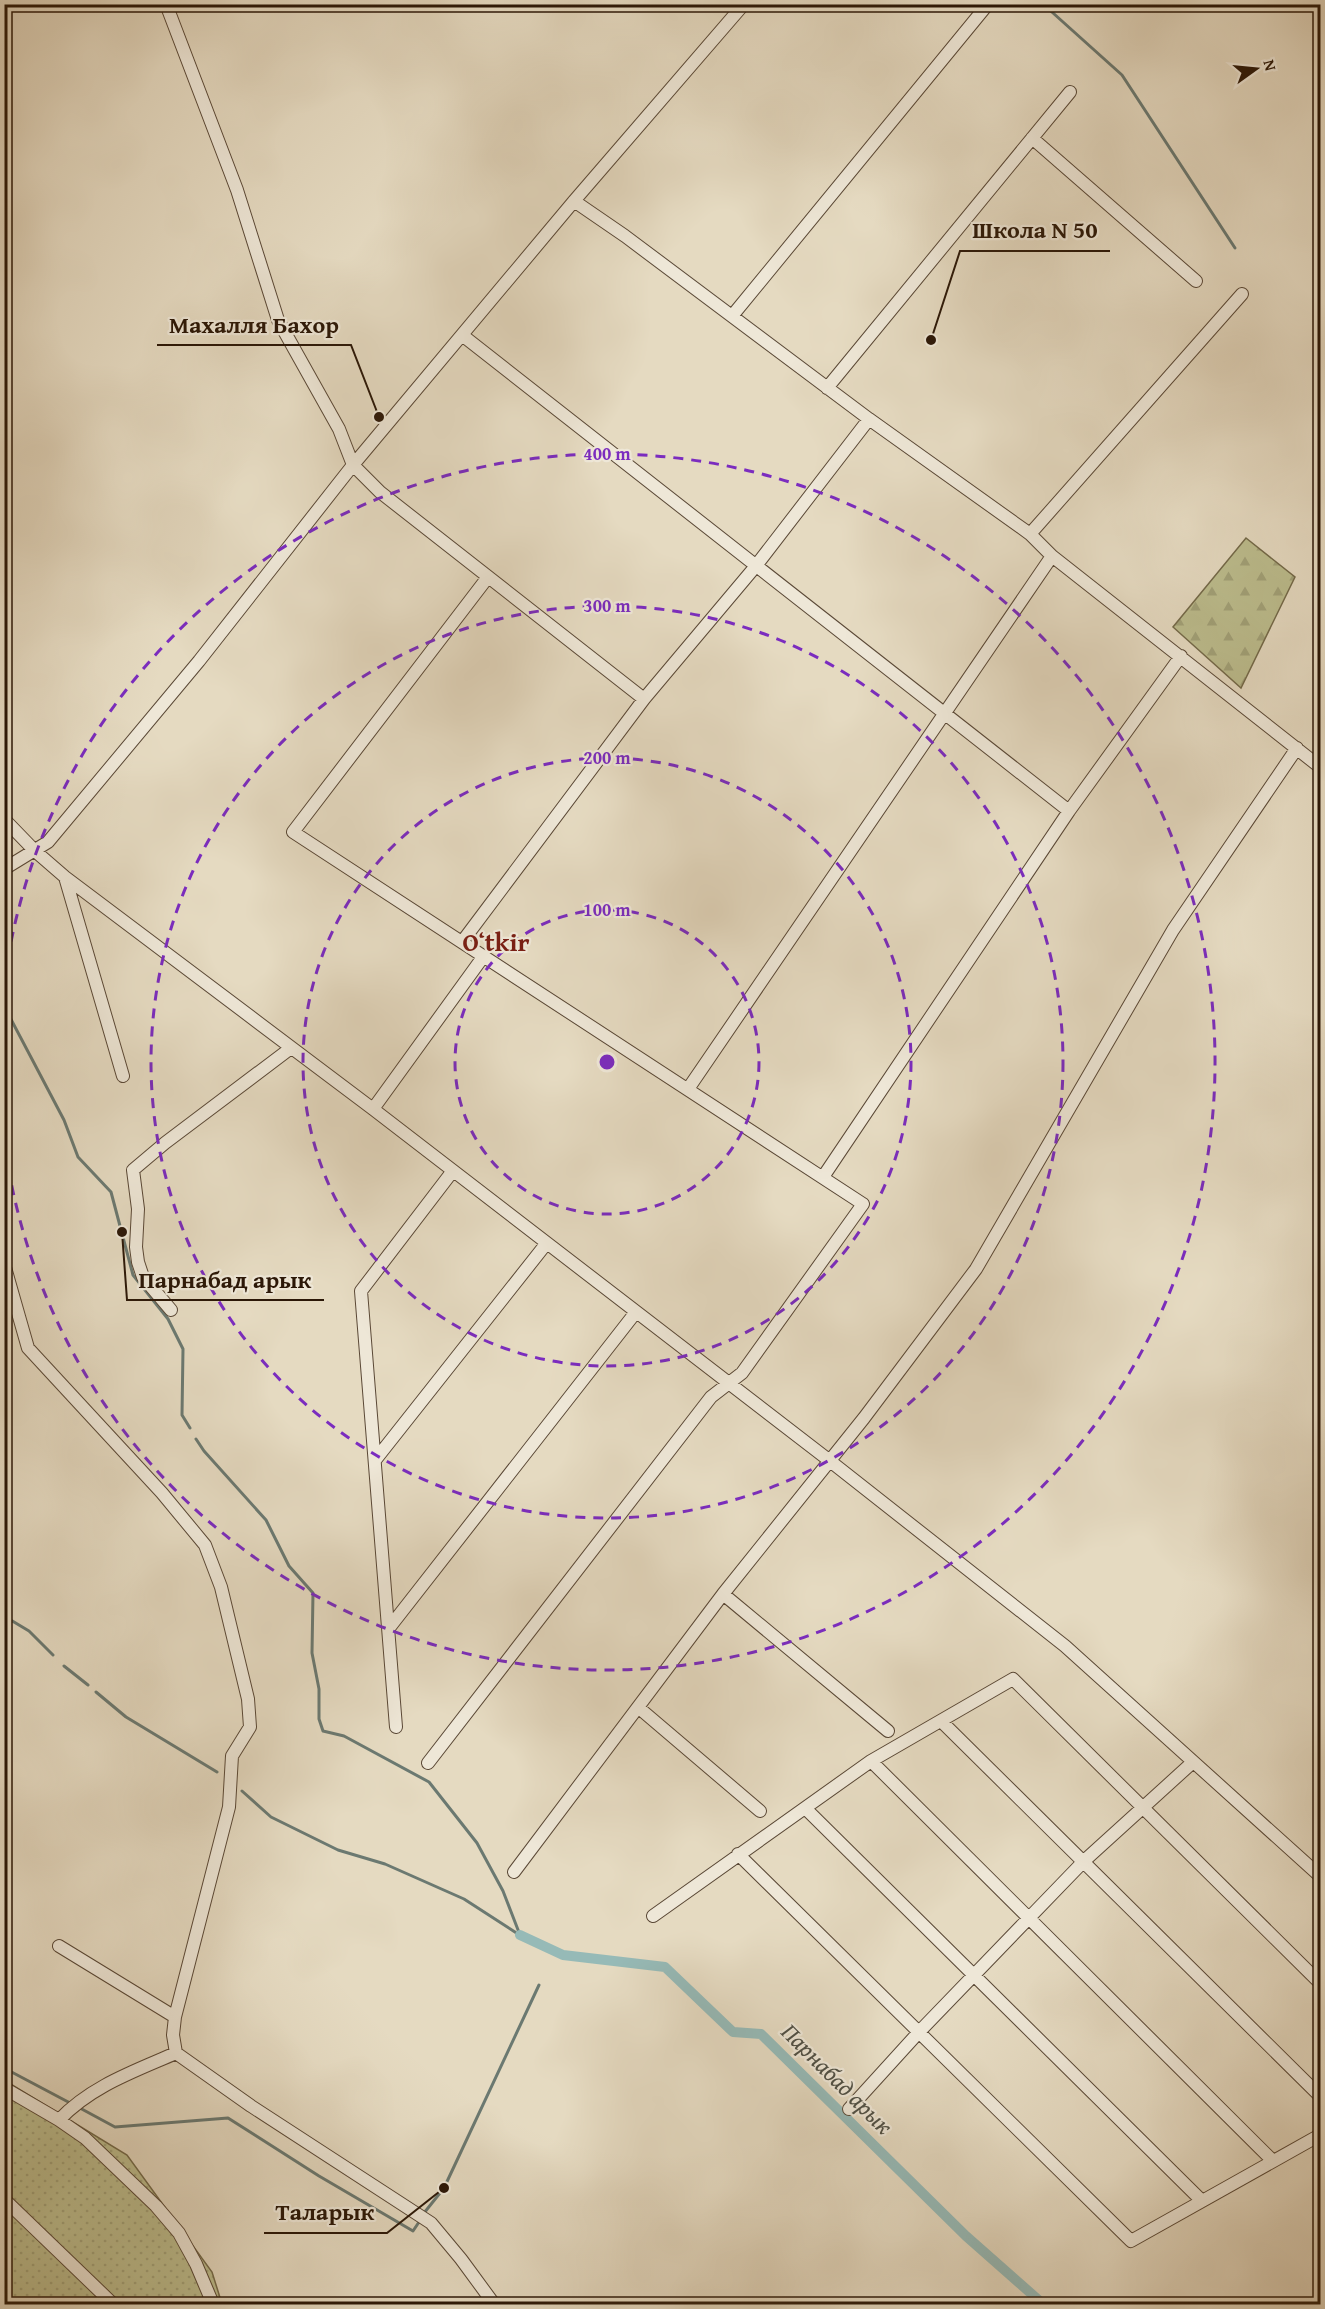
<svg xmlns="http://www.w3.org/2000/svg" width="1325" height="2309" font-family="'Gentium Book Plus',serif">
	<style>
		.forest { fill: url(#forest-firs); stroke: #746a4a; stroke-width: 1.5 }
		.park { fill: url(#park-dots); stroke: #746a4a; stroke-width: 1.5 }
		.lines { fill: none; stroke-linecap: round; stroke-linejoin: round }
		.stream { stroke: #6b7971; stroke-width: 3 }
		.canal { stroke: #96bab7; stroke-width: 10 }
		.minor-casing { stroke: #5a4836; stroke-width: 14 }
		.minor { stroke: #eee7d7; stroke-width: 12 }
		.ring { fill: none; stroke: #7b2cbf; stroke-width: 3; stroke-dasharray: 10 8 }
		.labels { text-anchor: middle; stroke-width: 4.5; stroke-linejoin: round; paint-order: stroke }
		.water-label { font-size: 24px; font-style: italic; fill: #505045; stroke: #eee7d7 }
		.quarter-label { font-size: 26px; font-weight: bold; fill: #7a1f14; stroke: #eee7d7 }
		.centre { fill: #7b2cbf; stroke: #eee7d7; stroke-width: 3 }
		.ring-label { font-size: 18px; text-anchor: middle; font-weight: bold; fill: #7b2cbf; stroke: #eee7d7; stroke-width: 4.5; stroke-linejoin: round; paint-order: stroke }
		.leader { fill: none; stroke: #2b1707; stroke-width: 2 }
		.callout-dot { fill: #2b1707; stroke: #eee7d7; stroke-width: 2 }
		.callout-label { font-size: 24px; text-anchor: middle; font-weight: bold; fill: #2b1707; stroke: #eee7d7; stroke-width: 4.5; stroke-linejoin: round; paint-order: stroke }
	</style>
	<defs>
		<pattern id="forest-firs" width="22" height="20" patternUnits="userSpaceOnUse" patternTransform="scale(1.5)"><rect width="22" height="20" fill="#bcbd8e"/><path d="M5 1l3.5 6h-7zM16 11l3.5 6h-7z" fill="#a2a279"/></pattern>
		<pattern id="park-dots" width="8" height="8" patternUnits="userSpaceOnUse" patternTransform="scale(1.5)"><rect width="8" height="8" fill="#bcbd8e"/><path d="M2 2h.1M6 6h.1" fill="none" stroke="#a2a279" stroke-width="1.8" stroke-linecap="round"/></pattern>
	</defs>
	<rect width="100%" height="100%" fill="#e5dac1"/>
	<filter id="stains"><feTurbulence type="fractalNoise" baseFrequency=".00333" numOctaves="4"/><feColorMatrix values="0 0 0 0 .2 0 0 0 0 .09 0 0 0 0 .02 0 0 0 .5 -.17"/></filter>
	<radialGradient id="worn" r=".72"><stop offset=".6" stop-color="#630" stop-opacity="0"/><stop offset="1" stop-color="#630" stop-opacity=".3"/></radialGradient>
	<!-- forest -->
	<path class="forest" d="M1246,538L1295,577L1241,688L1173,627Z"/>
	<!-- park -->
	<path class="park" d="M4,2080L127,2155L212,2272L222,2304H5Z"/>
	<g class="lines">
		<!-- stream -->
		<path class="stream" d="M1043,4L1122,75L1235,248
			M4,1006L64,1120L78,1157L111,1192L133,1275L168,1319L183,1349L182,1415L190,1428
			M196,1439L204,1451L266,1520L289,1566L313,1593L312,1653L319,1689V1719L323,1731L344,1736L429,1782L477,1843L503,1891L520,1935
			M4,1616L29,1631L53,1655
			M64,1666L88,1685
			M96,1692L126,1717L217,1772
			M242,1791L271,1817L338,1850L385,1864L464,1899L518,1934
			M4,2068L72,2104
			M78,2107L115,2127L228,2118L319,2176L413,2231L421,2219
			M424,2213L444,2188L539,1985"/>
		<!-- canal -->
		<path class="canal" d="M520,1935L563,1955L665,1967L733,2032L761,2034L966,2236L1043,2304"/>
		<!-- minor casing -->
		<g class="minor-casing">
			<path id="minor" d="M166,4L237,190L278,320L339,429L353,465L380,492L644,699
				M1032,138L1196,281
				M574,201L625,236L869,419L1030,534L1052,556L1320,767
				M732,316L988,4
				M462,335L1069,811
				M827,388L1070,92
				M1030,534L1242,294
				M4,819L35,851L65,877L373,1109L830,1461L1065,1646L1320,1876
				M4,869L48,842L199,661L353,465L574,201L744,4
				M65,877L123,1076
				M462,942L644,699L755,567L869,419
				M688,1089L1052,556
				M373,1109L483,957
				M823,1177L1069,811L1181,656
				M4,1264L28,1348L162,1493L205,1545L221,1587L248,1699L250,1727L232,1756L229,1807L175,2017L173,2035L176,2053
				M171,1310L143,1277L138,1262L136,1247L138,1209L133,1170L165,1143L291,1048
				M376,1459L546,1244
				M723,1594L888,1731
				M389,1628L636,1312
				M639,1708L760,1811
				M941,1721L1320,2096
				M396,1727L361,1291L452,1172
				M871,1761L1273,2161
				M428,1763L711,1397L742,1373L863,1204L293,832L488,577
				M805,1808L1202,2201
				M738,1854L1131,2241L1320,2135
				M514,1872L723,1594L864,1418L976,1269L1173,930L1297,748
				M653,1916L871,1761L1013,1679L1320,1983
				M59,1946L175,2017
				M4,2088L59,2120L85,2138L156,2206L179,2233L196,2264L213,2304
				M849,2109L919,2032L1084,1861L1193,1762
				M59,2120C91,2086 135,2071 176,2053L251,2106L431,2223L461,2259L494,2304
				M4,2199L113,2304"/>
		</g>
		<!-- minor -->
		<use href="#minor" class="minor"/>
	</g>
	<!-- distance rings -->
	<g class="ring">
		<circle cx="607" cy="1062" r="152"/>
		<circle cx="607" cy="1062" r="304"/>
		<circle cx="607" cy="1062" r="456"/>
		<path d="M5 977A608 608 0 1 1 5 1147"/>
	</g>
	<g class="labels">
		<!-- water labels -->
		<g class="water-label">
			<text transform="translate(837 2079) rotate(45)" y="8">Парнабад арык</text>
		</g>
		<!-- quarter labels -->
		<g class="quarter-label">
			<text x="496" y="951">Oʻtkir</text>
		</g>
	</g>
	<circle cx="607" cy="1062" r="9" class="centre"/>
	<g class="ring-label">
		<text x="607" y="460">400 m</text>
		<text x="607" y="612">300 m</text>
		<text x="607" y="764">200 m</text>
		<text x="607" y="916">100 m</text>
	</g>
	<!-- callouts -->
	<path class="leader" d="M931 340L960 251H1110M379 417L351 345H157M122 1232L127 1300H324M444 2188L387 2233H264"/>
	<g class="callout-dot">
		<circle cx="931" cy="340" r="6"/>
		<circle cx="379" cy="417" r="6"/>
		<circle cx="122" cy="1232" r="6"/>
		<circle cx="444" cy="2188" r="6"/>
	</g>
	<g class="callout-label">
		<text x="1035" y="238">Школа N 50</text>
		<text x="254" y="333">Махалля Бахор</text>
		<text x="225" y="1288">Парнабад арык</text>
		<text x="325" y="2220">Таларык</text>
	</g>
	<!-- margin -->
	<rect width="1325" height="2309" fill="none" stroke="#e5dac1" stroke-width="24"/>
	<rect x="6" y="6" width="1313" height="2297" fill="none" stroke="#2b1707" stroke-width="3"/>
	<rect x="12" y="12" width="1301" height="2285" fill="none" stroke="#2b1707" stroke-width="1.5"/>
	<!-- north arrow -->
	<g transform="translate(1256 69) rotate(75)" stroke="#eee7d7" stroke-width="4.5" paint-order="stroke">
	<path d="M0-4.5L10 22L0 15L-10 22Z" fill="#2b1707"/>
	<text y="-9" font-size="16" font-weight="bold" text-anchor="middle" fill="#2b1707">N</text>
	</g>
	<rect width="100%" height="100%" filter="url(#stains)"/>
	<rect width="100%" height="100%" fill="url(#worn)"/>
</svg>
